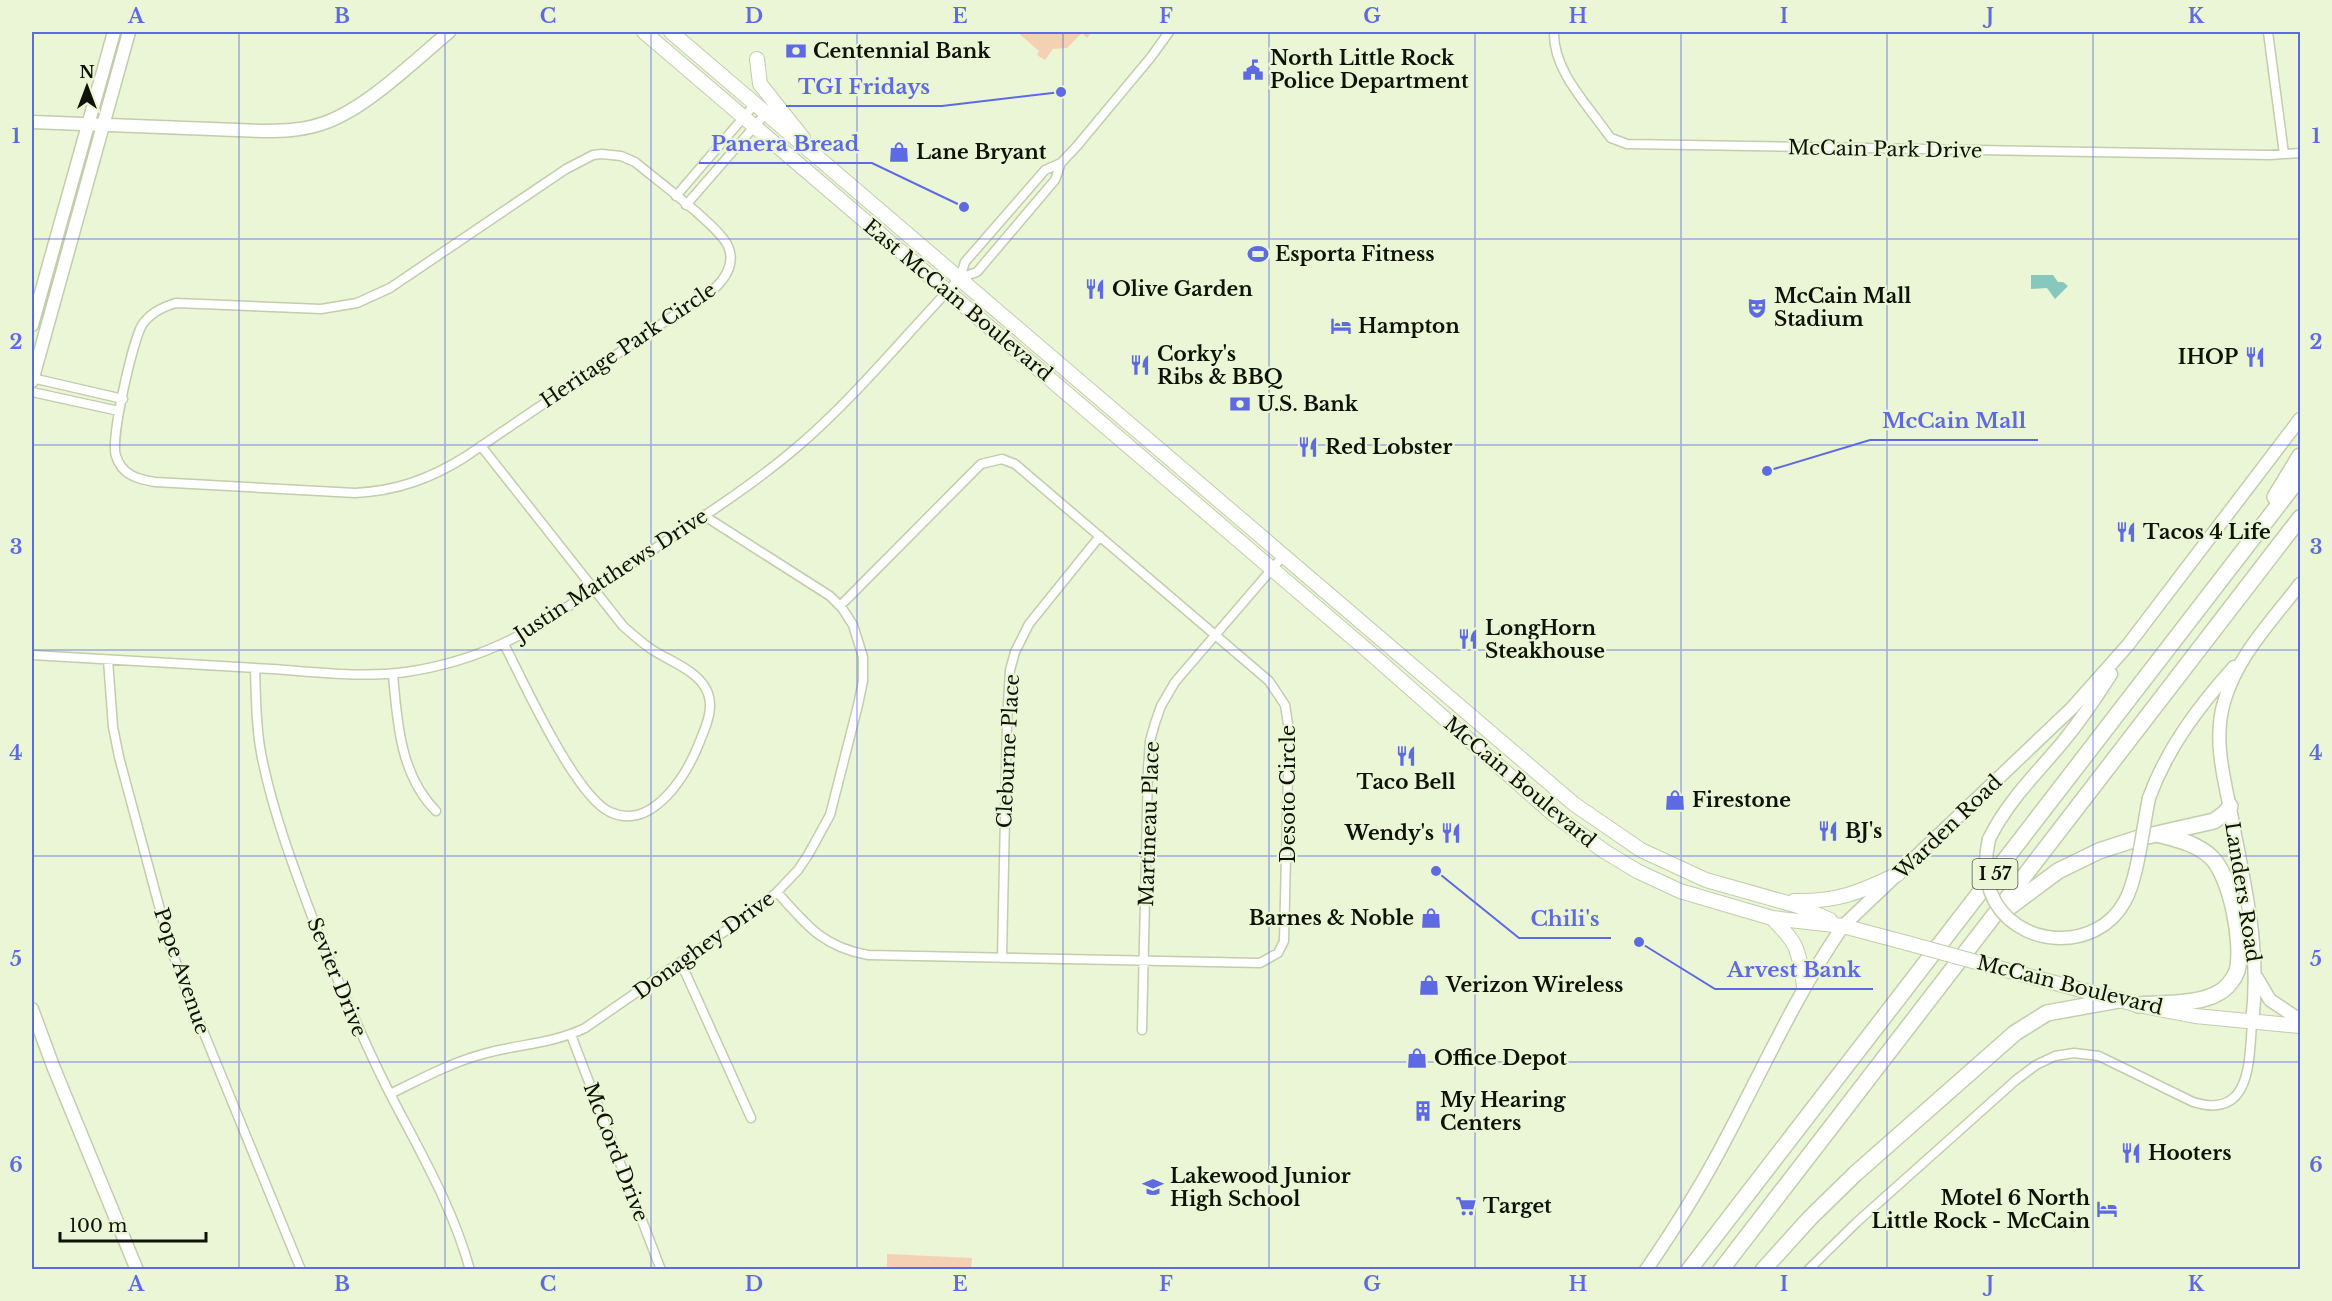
<svg xmlns="http://www.w3.org/2000/svg" width="2332" height="1301" font-family="'Libre Baskerville',serif">
	<style>
		.green { fill: #f4d1b3 }
		.water { fill: #87c8be }
		.lines { fill: none; stroke-linecap: round; stroke-linejoin: round }
		.street-casing { stroke: #c1cdac; stroke-width: 11 }
		.secondary-casing { stroke: #c1cdac; stroke-width: 15 }
		.primary-casing { stroke: #c1cdac; stroke-width: 16 }
		.highway-casing { stroke: #c1cdac; stroke-width: 18 }
		.street { stroke: #fff; stroke-width: 8 }
		.secondary { stroke: #fff; stroke-width: 12 }
		.primary { stroke: #fff; stroke-width: 14 }
		.highway { stroke: #fff; stroke-width: 15 }
		.secondary-bridge-casing { stroke: #c1cdac; stroke-width: 15; stroke-linecap: butt }
		.primary-bridge-casing { stroke: #c1cdac; stroke-width: 16; stroke-linecap: butt }
		.secondary-bridge { stroke: #fff; stroke-width: 12 }
		.primary-bridge { stroke: #fff; stroke-width: 14 }
		.grid { fill: none; stroke: #5e6ae1; stroke-width: 1.5; stroke-opacity: 0.55 }
		.labels { text-anchor: middle; stroke-width: 4.5; stroke-linejoin: round; paint-order: stroke }
		.shield { fill: #eaf6d5; stroke: #515645; stroke-width: 1.5 }
		.shield-label { font-size: 18px; font-weight: bold; fill: #0f1207 }
		.poi-label { font-size: 20px; font-weight: bold; fill: #0f1207; stroke: #eaf6d5; text-anchor: start }
		.street-label { font-size: 20px; fill: #0f1207; stroke: #eaf6d5 }
		.leader { fill: none; stroke: #5e6ae1; stroke-width: 2 }
		.callout-dot { fill: #5e6ae1; stroke: #eaf6d5; stroke-width: 2 }
		.callout-label { font-size: 21px; text-anchor: middle; font-weight: bold; fill: #5e6ae1; stroke: #eaf6d5; stroke-width: 4.5; stroke-linejoin: round; paint-order: stroke }
		.neatline { fill: none; stroke: #5e6ae1; stroke-width: 2 }
		.grid-label { font-size: 20px; text-anchor: middle; font-weight: bold; fill: #5e6ae1 }
	</style>
	<rect width="100%" height="100%" fill="#eaf6d5"/>
	<!-- green -->
	<path class="green" d="M1017,32H1087L1090,34L1087,38L1082,33L1067,48L1053,49L1045,60L1037,55L1039,51Z
		M887,1254L972,1258L971,1269H887Z"/>
	<!-- water -->
	<path class="water" d="M2031,275H2053L2058,282H2063L2068,286L2055,299L2047,288L2031,289Z"/>
	<g class="lines">
		<!-- street casing -->
		<g class="street-casing">
			<path id="street" d="M1554,32C1553,70 1586,103 1607,133L1611,138L1627,144L2270,155L2300,153
				M2268,32L2284,154
				M602,154L621,156L635,162C654,178 719,226 728,246C735,262 727,276 716,287L465,457C430,479 396,491 355,493L155,482C137,479 122,475 116,456C110,439 133,340 142,325C150,313 162,307 176,303L321,309L357,303L390,288L566,169L593,155Z
				M676,196L755,104
				M686,205L766,113
				M960,278L965,262L1045,170L1061,163L1077,146L1151,57L1169,32
				M32,378L123,399
				M32,392L119,411
				M481,446L623,626C632,634 641,642 651,649C669,661 695,669 706,689C715,706 707,724 700,741C688,773 653,832 610,812C575,796 523,681 504,644
				M32,655C112,660 192,665 272,669C316,672 362,678 406,672C496,659 548,620 621,571C680,531 742,494 796,448C855,398 906,334 960,278L977,272L1055,180L1061,163
				M108,660L113,727L119,757L169,943L183,982L301,1270
				M255,668C256,698 256,729 262,758C273,812 292,863 311,914C334,972 358,1029 385,1084C416,1145 452,1204 470,1270
				M393,674C397,721 400,775 436,811
				M777,892C806,925 823,947 868,955L1260,963L1278,953L1284,941L1289,730L1285,705L1269,681L1015,464L1002,459L981,464L840,606
				M1002,958L1007,722L1010,670L1015,652L1029,624L1100,536
				M681,963L751,1118
				M1142,1030L1148,769L1150,741L1155,723L1161,706L1175,682L1283,556
				M571,1035L661,1270
				M390,1094C421,1079 450,1063 483,1054C518,1044 552,1044 585,1028L747,916L777,892L798,870L808,855L830,815L858,705L863,681V657L853,625L842,608L830,596L703,515
				M1808,1270L1857,1222L2016,1080L2036,1065L2055,1056L2074,1053L2099,1056L2193,1102C2251,1120 2249,1062 2252,1023"/>
		</g>
		<!-- secondary casing -->
		<g class="secondary-casing">
			<path id="secondary" d="M32,122L263,131C285,131 306,130 327,122C369,106 414,61 449,32
				M32,325L114,32
				M32,381L129,32
				M2149,798C2167,748 2199,706 2234,667
				M1989,839C2007,802 2036,774 2062,743C2080,721 2096,698 2111,674
				M2257,978L2270,1000L2300,1020
				M32,1009L53,1066L137,1270
				M2252,1023C2261,951 2246,893 2233,824C2226,784 2212,743 2224,702C2237,656 2272,621 2300,584
				M1646,1270C1677,1225 1706,1178 1731,1129C1767,1060 1799,990 1843,926L2072,708L2128,645L2300,419"/>
		</g>
		<!-- primary casing -->
		<g class="primary-casing">
			<path id="primary" d="M644,32L1368,651L1552,813L1604,851L1637,871L1680,891L1772,918L1843,926L1907,943
				M671,32L1574,804L1641,850L1706,880L1798,906L1830,920
				M757,59L760,84L803,138
				M1794,901C1838,902 1860,892 1898,874
				M1772,918C1799,945 1798,949 1804,986
				M1991,966L2138,1005L2195,1016L2300,1026"/>
		</g>
		<!-- highway casing -->
		<g class="highway-casing">
			<path id="highway" d="M2275,497L2300,456
				M2003,912L2058,871L2099,851L2139,838L2214,821L2225,813L2230,806
				M2138,1005C2162,1003 2200,1005 2220,992C2227,988 2234,979 2237,971C2244,944 2231,876 2211,857C2196,843 2176,839 2157,834
				M1689,1270L2300,477
				M1721,1270L2300,518
				M1763,1270L1810,1218L1855,1174L2015,1033L2047,1013L2119,1000"/>
		</g>
		<!-- street -->
		<use href="#street" class="street"/>
		<!-- secondary -->
		<use href="#secondary" class="secondary"/>
		<!-- primary -->
		<use href="#primary" class="primary"/>
		<!-- highway -->
		<use href="#highway" class="highway"/>
		<!-- secondary-bridge casing -->
		<g class="secondary-bridge-casing">
			<path id="secondary-bridge" d="M1989,839C1985,857 1984,875 1991,893C2013,949 2097,954 2125,901C2138,878 2143,826 2149,798"/>
		</g>
		<!-- primary-bridge casing -->
		<g class="primary-bridge-casing">
			<path id="primary-bridge" d="M1907,943L1991,966"/>
		</g>
		<!-- secondary-bridge -->
		<use href="#secondary-bridge" class="secondary-bridge"/>
		<!-- primary-bridge -->
		<use href="#primary-bridge" class="primary-bridge"/>
	</g>
	<!-- grid -->
	<path class="grid" d="M239,32V1270M445,32V1270M651,32V1270M857,32V1270M1063,32V1270M1269,32V1270M1475,32V1270M1681,32V1270M1887,32V1270M2093,32V1270M32,239H2300M32,445H2300M32,650H2300M32,856H2300M32,1062H2300"/>
	<!-- icons -->
	<defs>
		<g id="bank-bare" transform="scale(1.62)"><path d="M-6-4H6V4H-6ZM0-2.3a2.3 2.3 0 1 0 0 4.6a2.3 2.3 0 1 0 0-4.6Z" fill="#5e6ae1" stroke="#eaf6d5" stroke-width="2.5" paint-order="stroke"/></g>
		<g id="civic-bare" transform="scale(1.62)"><path d="M-.6-6.5H3V-4.5H.6V-3L4-1V1h2V6H-6V1h2V-1L-.6-3ZM-1.2 2.5V6h2.4V2.5Z" fill="#5e6ae1" stroke="#eaf6d5" stroke-width="2.5" paint-order="stroke"/></g>
		<g id="shop-bare" transform="scale(1.62)"><path d="M-5-2.5h2.3a2.7 3.5 0 0 1 5.4 0H5L5.5 6h-11ZM-1.5-2.5h3a1.5 2.3 0 0 0-3 0Z" fill="#5e6ae1" stroke="#eaf6d5" stroke-width="2.5" paint-order="stroke"/></g>
		<g id="stadium-bare" transform="scale(1.62)"><path d="M0-5a6.5 5 0 1 0 0 10a6.5 5 0 1 0 0-10ZM-3.5-1.8h7v3.6h-7Z" fill="#5e6ae1" stroke="#eaf6d5" stroke-width="2.5" paint-order="stroke"/></g>
		<g id="restaurant-bare" transform="scale(1.62)"><path d="M-5-6h1v4h1v-4h1v4h1v-4h1v5L-1.5 .5V6h-2V.5L-5-1ZM5-6V6H3V1.5H1.5Q1.5-4 5-6Z" fill="#5e6ae1" stroke="#eaf6d5" stroke-width="2.5" paint-order="stroke"/></g>
		<g id="theatre-bare" transform="scale(1.62)"><path d="M-5-5.5Q0-4 5-5.5V0Q5 5 0 6Q-5 5-5 0ZM-3.3-2.5H-1v1.5H-3.3ZM1-2.5H3.3v1.5H1ZM-2.8 1Q0 5.5 2.8 1Z" fill="#5e6ae1" stroke="#eaf6d5" stroke-width="2.5" paint-order="stroke"/></g>
		<g id="hotel-bare" transform="scale(1.62)"><path d="M-6-4.5h1.5V1H6V5H4.5V3h-9V5H-6ZM-4 0a1.8 1.8 0 1 1 3.6 0ZM.5 0V-2.5h3Q6-2.5 6 0Z" fill="#5e6ae1" stroke="#eaf6d5" stroke-width="2.5" paint-order="stroke"/></g>
		<g id="building-bare" transform="scale(1.62)"><path d="M-4-6H4V6H1V3H-1V6H-4ZM-2.5-4.3h1.7v1.8h-1.7ZM.8-4.3h1.7v1.8H.8ZM-2.5-1h1.7V.8h-1.7ZM.8-1h1.7V.8H.8Z" fill="#5e6ae1" stroke="#eaf6d5" stroke-width="2.5" paint-order="stroke"/></g>
		<g id="school-bare" transform="scale(1.62)"><path d="M0-5L7-2L0 1L-7-2ZM-4 1L0 2.5L4 1V4Q0 6-4 4Z" fill="#5e6ae1" stroke="#eaf6d5" stroke-width="2.5" paint-order="stroke"/></g>
		<g id="supermarket-bare" transform="scale(1.62)"><path d="M-6-5.5h2.5l.6 2H6L4.5 2H-2.5L-4.4-4H-6ZM-1.5 3.2a1.3 1.3 0 1 0 .1 0ZM3 3.2a1.3 1.3 0 1 0 .1 0Z" fill="#5e6ae1" stroke="#eaf6d5" stroke-width="2.5" paint-order="stroke"/></g>
	</defs>
	<g fill-rule="evenodd">
		<use href="#bank-bare" x="796" y="51"/>
		<use href="#civic-bare" x="1253" y="70"/>
		<use href="#shop-bare" x="899" y="152"/>
		<use href="#stadium-bare" x="1258" y="254"/>
		<use href="#restaurant-bare" x="1095" y="289"/>
		<use href="#theatre-bare" x="1757" y="308"/>
		<use href="#hotel-bare" x="1341" y="326"/>
		<use href="#restaurant-bare" x="2255" y="357"/>
		<use href="#restaurant-bare" x="1140" y="365"/>
		<use href="#bank-bare" x="1240" y="404"/>
		<use href="#restaurant-bare" x="1308" y="447"/>
		<use href="#restaurant-bare" x="2126" y="532"/>
		<use href="#restaurant-bare" x="1468" y="639"/>
		<use href="#restaurant-bare" x="1406" y="756"/>
		<use href="#shop-bare" x="1675" y="800"/>
		<use href="#restaurant-bare" x="1828" y="831"/>
		<use href="#restaurant-bare" x="1451" y="833"/>
		<use href="#shop-bare" x="1431" y="918"/>
		<use href="#shop-bare" x="1429" y="985"/>
		<use href="#shop-bare" x="1417" y="1058"/>
		<use href="#building-bare" x="1423" y="1111"/>
		<use href="#restaurant-bare" x="2131" y="1153"/>
		<use href="#school-bare" x="1153" y="1187"/>
		<use href="#supermarket-bare" x="1466" y="1206"/>
		<use href="#hotel-bare" x="2107" y="1209"/>
	</g>
	<g class="labels">
		<!-- shield labels -->
		<rect class="shield" x="1972.5" y="859" width="45" height="30" rx="4.5"/>
		<g class="shield-label">
			<text x="1995" y="880">I 57</text>
		</g>
		<!-- poi labels -->
		<g class="poi-label">
			<text x="813" y="58">Centennial Bank</text>
			<text x="1270" y="65">North Little Rock<tspan x="1270" dy="23">Police Department</tspan></text>
			<text x="916" y="159">Lane Bryant</text>
			<text x="1275" y="261">Esporta Fitness</text>
			<text x="1112" y="296">Olive Garden</text>
			<text x="1774" y="303">McCain Mall<tspan x="1774" dy="23">Stadium</tspan></text>
			<text x="1358" y="333">Hampton</text>
			<text x="1157" y="361">Corky's<tspan x="1157" dy="23">Ribs &amp; BBQ</tspan></text>
			<text x="2238" y="364" text-anchor="end">IHOP</text>
			<text x="1257" y="411">U.S. Bank</text>
			<text x="1325" y="454">Red Lobster</text>
			<text x="2143" y="539">Tacos 4 Life</text>
			<text x="1485" y="635">LongHorn<tspan x="1485" dy="23">Steakhouse</tspan></text>
			<text x="1406" y="789" text-anchor="middle">Taco Bell</text>
			<text x="1692" y="807">Firestone</text>
			<text x="1845" y="838">BJ's</text>
			<text x="1434" y="840" text-anchor="end">Wendy's</text>
			<text x="1414" y="925" text-anchor="end">Barnes &amp; Noble</text>
			<text x="1446" y="992">Verizon Wireless</text>
			<text x="1434" y="1065">Office Depot</text>
			<text x="1440" y="1107">My Hearing<tspan x="1440" dy="23">Centers</tspan></text>
			<text x="2148" y="1160">Hooters</text>
			<text x="1170" y="1183">Lakewood Junior<tspan x="1170" dy="23">High School</tspan></text>
			<text x="2090" y="1205" text-anchor="end">Motel 6 North<tspan x="2090" dy="23">Little Rock - McCain</tspan></text>
			<text x="1483" y="1213">Target</text>
		</g>
		<!-- street labels -->
		<g class="street-label">
			<text transform="translate(1885 149) rotate(1)" y="7">McCain Park Drive</text>
			<text transform="translate(958 300) rotate(40)" y="7">East McCain Boulevard</text>
			<text transform="translate(628 345) rotate(-34)" y="7">Heritage Park Circle</text>
			<text transform="translate(611 575) rotate(-33)" y="7">Justin Matthews Drive</text>
			<text transform="translate(1008 751) rotate(-87)" y="7">Cleburne Place</text>
			<text transform="translate(1520 782) rotate(40)" y="7">McCain Boulevard</text>
			<text transform="translate(1288 794) rotate(-90)" y="7">Desoto Circle</text>
			<text transform="translate(1149 824) rotate(-88)" y="7">Martineau Place</text>
			<text transform="translate(1948 827) rotate(-44)" y="7">Warden Road</text>
			<text transform="translate(2243 892) rotate(81)" y="7">Landers Road</text>
			<text transform="translate(704 945) rotate(-36)" y="7">Donaghey Drive</text>
			<text transform="translate(182 971) rotate(71)" y="7">Pope Avenue</text>
			<text transform="translate(337 977) rotate(68)" y="7">Sevier Drive</text>
			<text transform="translate(2070 985) rotate(14)" y="7">McCain Boulevard</text>
			<text transform="translate(616 1152) rotate(69)" y="7">McCord Drive</text>
		</g>
	</g>
	<!-- callouts -->
	<path class="leader" d="M1061 92L942 106H786M964 207L872 163H699M1767 471L1870 440H2038M1436 871L1519 938H1611M1639 942L1715 989H1873"/>
	<g class="callout-dot">
		<circle cx="1061" cy="92" r="6"/>
		<circle cx="964" cy="207" r="6"/>
		<circle cx="1767" cy="471" r="6"/>
		<circle cx="1436" cy="871" r="6"/>
		<circle cx="1639" cy="942" r="6"/>
	</g>
	<g class="callout-label">
		<text x="864" y="94">TGI Fridays</text>
		<text x="785" y="151">Panera Bread</text>
		<text x="1954" y="428">McCain Mall</text>
		<text x="1565" y="926">Chili's</text>
		<text x="1794" y="977">Arvest Bank</text>
	</g>
	<!-- border -->
	<rect width="2332" height="1301" fill="none" stroke="#eaf6d5" stroke-width="66"/>
	<!-- north arrow -->
	<g transform="translate(87 87)" stroke="#eaf6d5" stroke-width="4.5" paint-order="stroke">
	<path d="M0-4.5L10 22L0 15L-10 22Z" fill="#0f1207"/>
	<text y="-9" font-size="16" font-weight="bold" text-anchor="middle" fill="#0f1207">N</text>
	</g>
	<!-- scale -->
	<path d="M60 1232v9h146v-9" fill="none" stroke="#0f1207" stroke-width="3"/>
	<text x="69" y="1232" font-size="18" fill="#0f1207" stroke="#eaf6d5" stroke-width="4.5" paint-order="stroke">100 m</text>
	<rect x="33" y="33" width="2266" height="1235" class="neatline"/>
	<g class="grid-label">
		<text x="136" y="23">A</text>
		<text x="342" y="23">B</text>
		<text x="548" y="23">C</text>
		<text x="754" y="23">D</text>
		<text x="960" y="23">E</text>
		<text x="1166" y="23">F</text>
		<text x="1372" y="23">G</text>
		<text x="1578" y="23">H</text>
		<text x="1784" y="23">I</text>
		<text x="1990" y="23">J</text>
		<text x="2196" y="23">K</text>
		<text x="16" y="143">1</text>
		<text x="2316" y="143">1</text>
		<text x="16" y="349">2</text>
		<text x="2316" y="349">2</text>
		<text x="16" y="554">3</text>
		<text x="2316" y="554">3</text>
		<text x="16" y="760">4</text>
		<text x="2316" y="760">4</text>
		<text x="16" y="966">5</text>
		<text x="2316" y="966">5</text>
		<text x="16" y="1172">6</text>
		<text x="2316" y="1172">6</text>
		<text x="136" y="1291">A</text>
		<text x="342" y="1291">B</text>
		<text x="548" y="1291">C</text>
		<text x="754" y="1291">D</text>
		<text x="960" y="1291">E</text>
		<text x="1166" y="1291">F</text>
		<text x="1372" y="1291">G</text>
		<text x="1578" y="1291">H</text>
		<text x="1784" y="1291">I</text>
		<text x="1990" y="1291">J</text>
		<text x="2196" y="1291">K</text>
	</g>
</svg>
